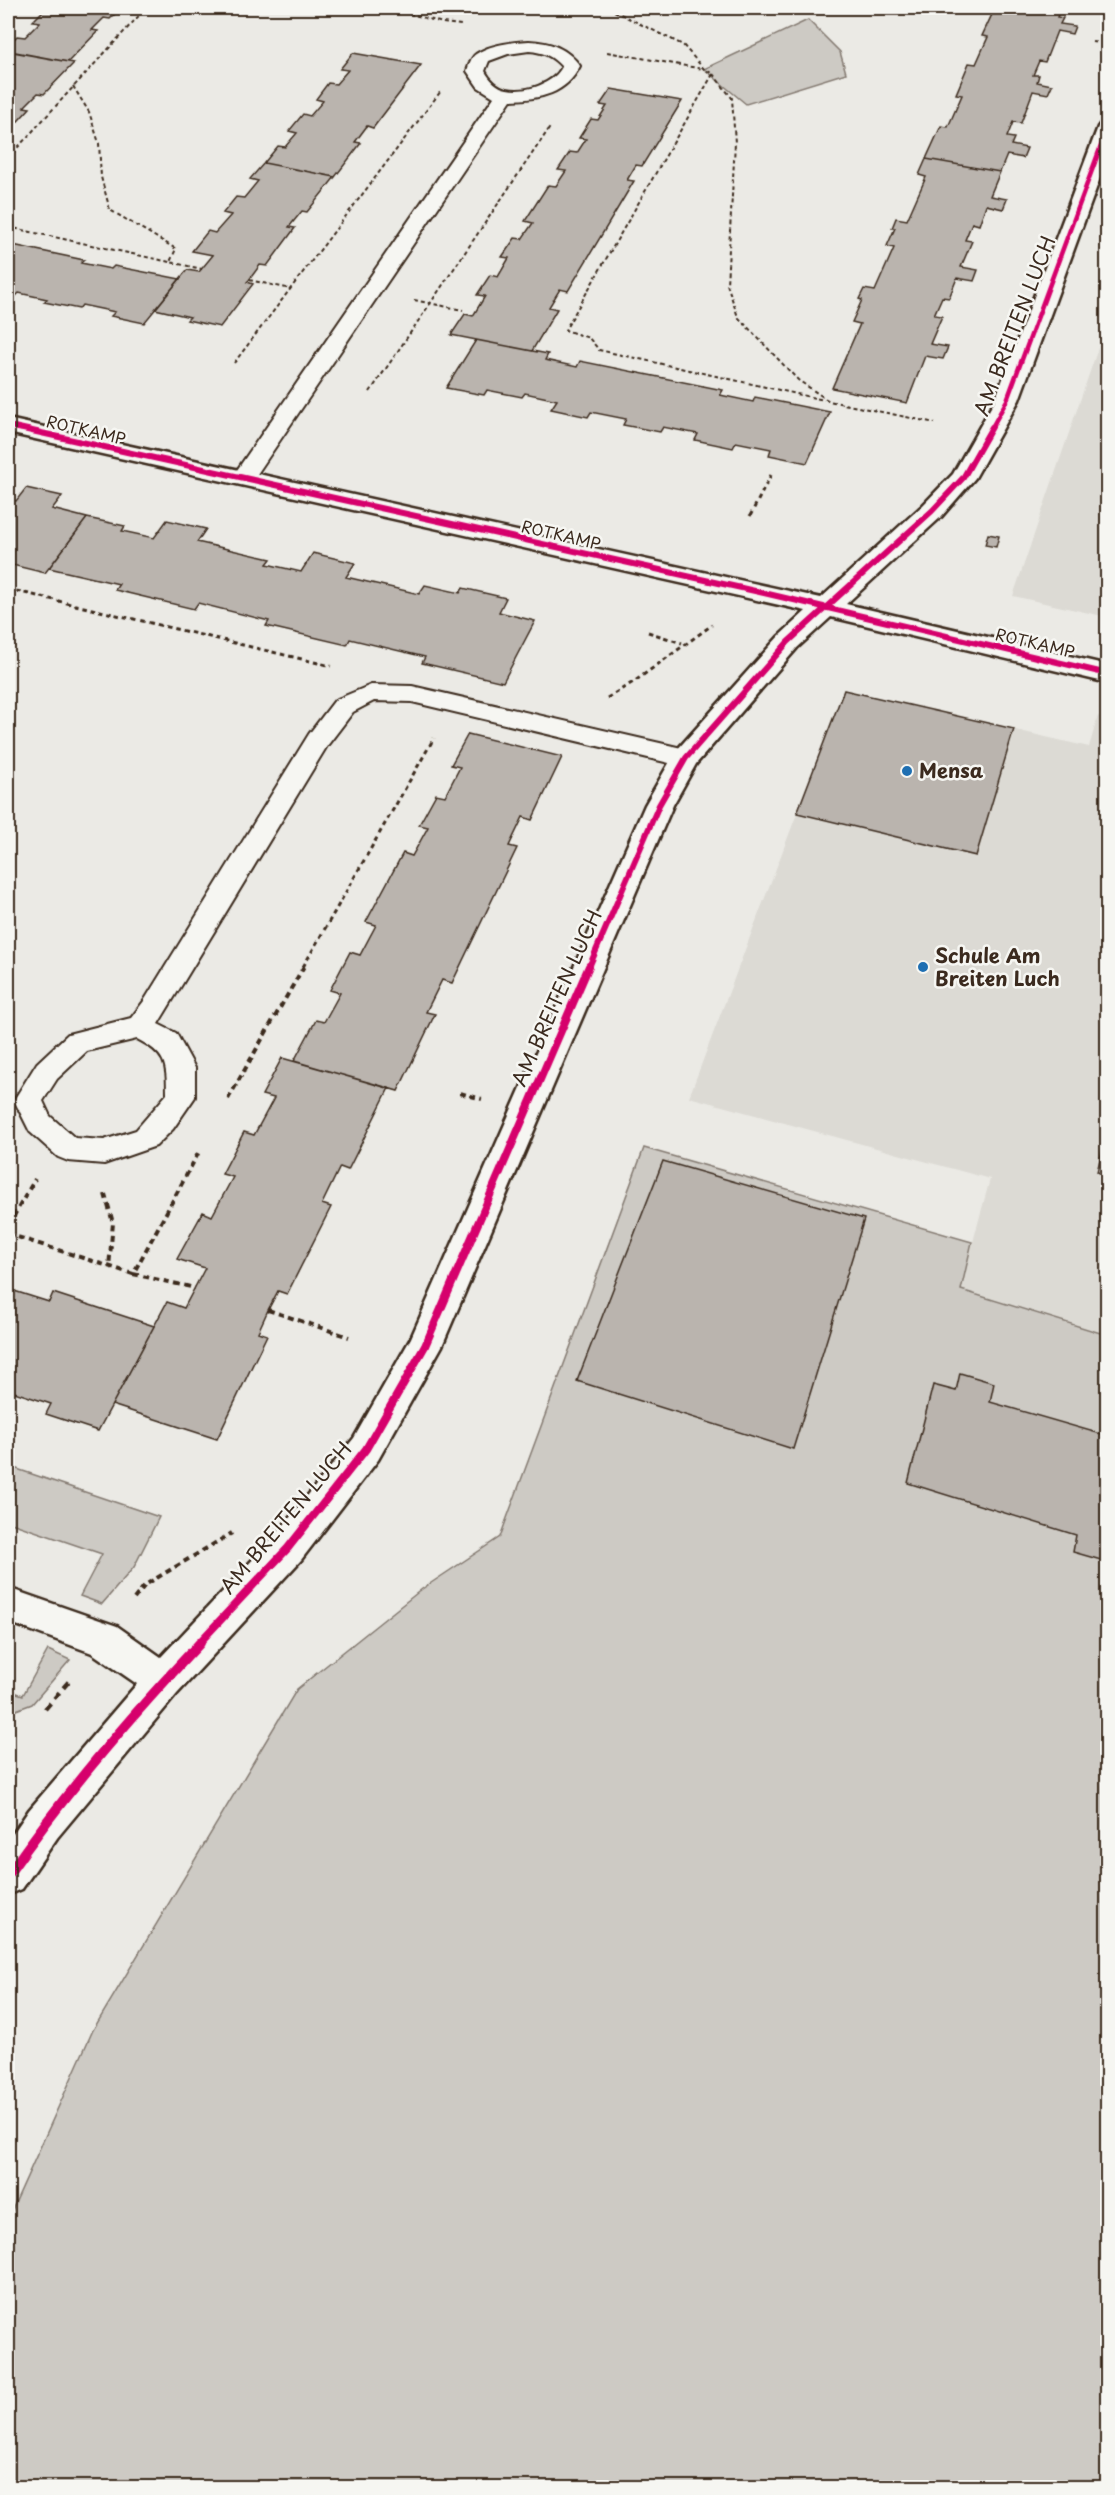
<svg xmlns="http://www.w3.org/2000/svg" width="1115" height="2495" font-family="'Playpen Sans',sans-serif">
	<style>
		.built { fill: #dcdad4 }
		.green { fill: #cdcac4; stroke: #847a71; stroke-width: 1.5 }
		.building { fill: #bab4ae; stroke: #3b2a1e; stroke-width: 1.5 }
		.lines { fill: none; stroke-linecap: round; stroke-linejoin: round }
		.service-casing { stroke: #3b2a1e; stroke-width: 4 }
		.minor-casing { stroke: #3b2a1e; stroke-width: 5 }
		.path-far3 { stroke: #3b2a1e; stroke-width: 2; stroke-dasharray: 4 3; stroke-linecap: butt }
		.path-far2 { stroke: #3b2a1e; stroke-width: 3; stroke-dasharray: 4.5 4; stroke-linecap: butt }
		.path-far1 { stroke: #3b2a1e; stroke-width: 4; stroke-dasharray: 6 4.5; stroke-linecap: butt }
		.path { stroke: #3b2a1e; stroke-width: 4.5; stroke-dasharray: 8 6; stroke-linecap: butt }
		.service { fill: #f6f6f2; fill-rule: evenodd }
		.minor { fill: #f6f6f2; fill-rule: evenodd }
		.cycleway-far3-casing { stroke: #f6f6f2; stroke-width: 7 }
		.cycleway-far2-casing { stroke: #f6f6f2; stroke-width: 9 }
		.cycleway-far1-casing { stroke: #f6f6f2; stroke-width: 11 }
		.cycleway-casing { stroke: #f6f6f2; stroke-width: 14 }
		.cycleway-far3 { stroke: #d6006c; stroke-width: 4.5 }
		.cycleway-far2 { stroke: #d6006c; stroke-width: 6 }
		.cycleway-far1 { stroke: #d6006c; stroke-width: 8 }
		.cycleway { stroke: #d6006c; stroke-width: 10 }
		.poi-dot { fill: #1f6fb2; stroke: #f6f6f2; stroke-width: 2 }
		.labels { text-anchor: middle; stroke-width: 5; stroke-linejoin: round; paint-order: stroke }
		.far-street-label { font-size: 16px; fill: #3b2a1e; stroke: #f6f6f2 }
		.street-label { font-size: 20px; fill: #3b2a1e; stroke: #f6f6f2 }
		.poi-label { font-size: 20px; font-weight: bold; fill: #3b2a1e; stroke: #f6f6f2; text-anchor: start }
	</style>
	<rect width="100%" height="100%" fill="#ebeae5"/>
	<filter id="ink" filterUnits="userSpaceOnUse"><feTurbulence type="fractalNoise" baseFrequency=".0167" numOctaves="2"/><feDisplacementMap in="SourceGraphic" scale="12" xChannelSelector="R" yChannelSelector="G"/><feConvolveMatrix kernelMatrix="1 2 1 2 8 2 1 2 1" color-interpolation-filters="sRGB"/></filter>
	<g filter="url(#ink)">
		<!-- built -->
		<path class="built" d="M1107,322L1108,617H1107L1013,596Z
			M844,690L1089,747L1098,716L1107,718V1335L960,1290L990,1179L689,1097Z"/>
		<!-- green -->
		<path class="green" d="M808,20L840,52L846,73L746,104L704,69Z
			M644,1148L972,1242L961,1290L1107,1335V2487L8,2488V2219L93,2030L297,1689L422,1589L500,1537Z
			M8,1466L159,1517L134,1567L102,1604L80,1596L102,1554L8,1522Z
			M48,1650L70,1660L32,1704L11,1712L8,1711V1690L23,1695Z"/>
		<!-- building -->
		<path class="building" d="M46,8H121L110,19L104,18L92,30L98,31L68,62L8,51V45L17,36L25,37L40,22L33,21Z
			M995,8H1061L1057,17L1063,18L1060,24L1075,26L1072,34L1057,31L1045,62L1039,61L1033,75H1039L1037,82L1052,85L1048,94L1033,91L1021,123L1013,122L1007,137L1014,138L1011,145L1027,148L1023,158L1007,155L1000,172L926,159L941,126L948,127L962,95L956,94L969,63L976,64L988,37L982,36Z
			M10,51L74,63L44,94L38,93L24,107L30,108L8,132V54Z
			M353,53L421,65L373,128L367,126L355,142L361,143L335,177L264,163L278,146L285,147L297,133L289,131L303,114L310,116L323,101L316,99L328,83L336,84L348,70L340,69Z
			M611,89L682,101L642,166L636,165L627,180L634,181L568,291L560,289L549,307L557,309L532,351L451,335L465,314L473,316L485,296L477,295L490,275L498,277L509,258L502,257L515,238L522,239L533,223L525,221L548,185L556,186L566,171L558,170L570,152L577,153L586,139L579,138L591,119L598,120L607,106L600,105Z
			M926,159L1000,172L990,196L1007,199L1003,209L986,205L979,225L972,223L965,240L972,241L961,267L978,270L974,281L957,278L949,298L942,297L934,315L942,316L930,344L948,347L943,359L925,356L907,403L832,388L860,324L852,322L862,300L859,299L864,289L875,291L894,248L887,246L895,228H892L896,218L907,220L926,177L919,175Z
			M264,163L335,177L307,212L302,211L289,227L295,228L267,266L260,265L249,280L247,282L253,284L220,327L187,320L190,317L155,309L187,270L199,272L213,255L192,251L208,231L215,233L231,215L223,213L236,197L244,198L258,181L250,179Z
			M8,244L84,260L81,263L111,269L114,266L180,279L144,323L111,316L115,312L82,305L79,309L44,302L47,299L19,293L16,296L8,294Z
			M476,340L548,354L545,360L577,367L580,361L723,390L720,395L753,402L755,397L830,412L807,463L769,455L771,449L736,442L733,448L695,440L698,434L663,427L660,432L623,425L626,419L591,412L588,417L551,409L557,400L525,393L522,397L487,390L484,395L446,388Z
			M26,488L62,496L52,509L87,518L45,573L8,564L9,559L8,558V499L16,501Z
			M87,518L125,526L122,531L154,538L167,520L206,529L197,542L271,559L267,564L301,572L313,553L355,563L346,577L419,594L425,585L460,593L463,588L506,598L499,612L535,621L503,682L422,663L425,657L350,639L347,645L266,626L269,621L198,603L194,609L115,590L119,584L49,568Z
			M988,534L999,536L996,547L985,545Z
			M844,690L1014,729L976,856L797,813Z
			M468,734L562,757L532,820L523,817L509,846L517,848L452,983L442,980L426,1012L435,1014L398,1091L294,1061L316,1020L324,1022L340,993L330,990L350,952L360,955L376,925L366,922L403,853L412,856L428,827L419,825L436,794L445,796L460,767L451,765Z
			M282,1058L389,1088L348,1170L340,1167L322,1204L331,1207L287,1294L278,1291L268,1310L258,1332L267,1335L217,1439L112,1405L167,1302L184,1308L205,1268L177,1259L203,1212L212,1216L233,1177L222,1174L244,1132L254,1135L274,1098L262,1095Z
			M1108,1125V1175L1097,1172Z
			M663,1161L864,1219L793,1449L577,1381Z
			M8,1289L49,1302L53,1293L154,1326L98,1431L46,1414L51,1404L8,1390Z
			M960,1373L994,1383L990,1402L1108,1436V1562L1073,1552L1076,1535L908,1483L933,1385L956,1391Z"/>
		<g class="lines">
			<!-- service casing -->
			<g class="service-casing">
				<path id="service" d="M529,41C550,42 567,48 580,66C566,94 540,99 511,100L251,483L243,485L235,483L232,478L235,473L494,97L478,87L467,71C469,65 471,57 476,54C490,44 513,42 529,41ZM529,51C543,52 552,56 562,67C553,84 526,93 507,89C498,88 489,79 485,71L489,61L508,54Z
					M371,685L412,686L686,749L695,752L698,758L695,764L686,767L412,702L374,701L353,712L327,746L158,1024L176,1033L195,1068V1097L173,1129L156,1146L104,1164L68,1161L58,1157L30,1132L14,1100L37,1063L68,1034L131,1018L144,1001L309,734L335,700ZM137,1039C166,1054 167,1063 167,1094L136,1130L104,1140L75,1138L50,1116L43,1101L57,1079L87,1051Z"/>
			</g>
			<!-- minor casing -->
			<g class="minor-casing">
				<path id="minor" d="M1108,121V156L1019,400L975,478L941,517L846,604L1108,665V683L831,617L797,648L696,764L673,805L442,1346L378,1460L301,1560L177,1694L57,1838L22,1889L8,1895V1841L29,1810L137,1684L92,1653L8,1622V1588L117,1626L161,1657L275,1536L354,1438L411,1338L645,805L676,751L779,636L806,611L8,433V419L821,598L923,505L953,474L995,400L1098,127L1101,123Z"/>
			</g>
			<!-- path-far3 -->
			<path class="path-far3" d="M389,8L443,23L461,25
				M608,8L683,45L704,69L713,74L732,98L735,143L727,284L738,317L798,380L829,401L935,423
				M1092,42L1108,44
				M607,52L703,69
				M713,74L565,330L589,338L599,350L824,400
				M73,86L89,112L99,143L101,177L110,210L176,249L170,262
				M8,158L146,8
				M8,227L202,269
				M249,280L291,289
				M414,300L463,310
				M234,363L441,91
				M370,392L551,126"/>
			<!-- path-far2 -->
			<path class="path-far2" d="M750,516L771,475
				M8,589L331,666
				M648,632L682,643
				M607,698L635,681L712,625
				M303,967L434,738"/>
			<!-- path-far1 -->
			<path class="path-far1" d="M460,1093L482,1099
				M228,1099L304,966
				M105,1194L113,1223L109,1267
				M8,1226L35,1179
				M8,1234L133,1274L200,1150
				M133,1274L195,1288
				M268,1310L349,1337
				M134,1599L145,1585L232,1533"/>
			<!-- path -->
			<path class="path" d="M45,1709L70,1680"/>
			<!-- service -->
			<use href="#service" class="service"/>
			<!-- minor -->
			<use href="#minor" class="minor"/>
			<!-- cycleway-far3 casing -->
			<g class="cycleway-far3-casing">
				<path id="cycleway-far3" d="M8,426L21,429
					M991,429L1007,400L1108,127"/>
			</g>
			<!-- cycleway-far2 casing -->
			<g class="cycleway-far2-casing">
				<path id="cycleway-far2" d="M14,427L764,593L1108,674
					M589,967L659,805L686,758L788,642L932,511L963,478L992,427"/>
			</g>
			<!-- cycleway-far1 casing -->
			<g class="cycleway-far1-casing">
				<path id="cycleway-far1" d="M198,1644L288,1548L366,1449L425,1346L589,966"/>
			</g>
			<!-- cycleway casing -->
			<g class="cycleway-casing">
				<path id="cycleway" d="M8,1875C65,1793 131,1716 200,1643"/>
			</g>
			<!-- cycleway-far3 -->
			<use href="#cycleway-far3" class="cycleway-far3"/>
			<!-- cycleway-far2 -->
			<use href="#cycleway-far2" class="cycleway-far2"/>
			<!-- cycleway-far1 -->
			<use href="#cycleway-far1" class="cycleway-far1"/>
			<!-- cycleway -->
			<use href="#cycleway" class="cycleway"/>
		</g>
	</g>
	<!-- markers -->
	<g class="poi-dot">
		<circle cx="907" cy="771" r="6"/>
		<circle cx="923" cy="967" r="6"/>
	</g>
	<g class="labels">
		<!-- far-street labels -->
		<g class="far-street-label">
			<text transform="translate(86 430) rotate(13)" y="6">ROTKAMP</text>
			<text transform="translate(561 535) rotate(13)" y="6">ROTKAMP</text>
			<text transform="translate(1035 643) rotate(13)" y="6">ROTKAMP</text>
		</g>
		<!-- street labels -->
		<g class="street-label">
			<text transform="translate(1015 326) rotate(-69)" y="7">AM BREITEN LUCH</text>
			<text transform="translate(557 998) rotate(-66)" y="7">AM BREITEN LUCH</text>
			<text transform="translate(286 1518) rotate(-50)" y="7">AM BREITEN LUCH</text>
		</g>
		<!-- poi labels -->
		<g class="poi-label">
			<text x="919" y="778">Mensa</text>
			<text x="935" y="963">Schule Am<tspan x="935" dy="23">Breiten Luch</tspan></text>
		</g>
	</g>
	<!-- margin -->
	<rect width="1115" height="2495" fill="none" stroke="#f6f6f2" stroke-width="30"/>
	<rect x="15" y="15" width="1085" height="2465" fill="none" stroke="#3b2a1e" stroke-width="2" filter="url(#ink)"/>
</svg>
